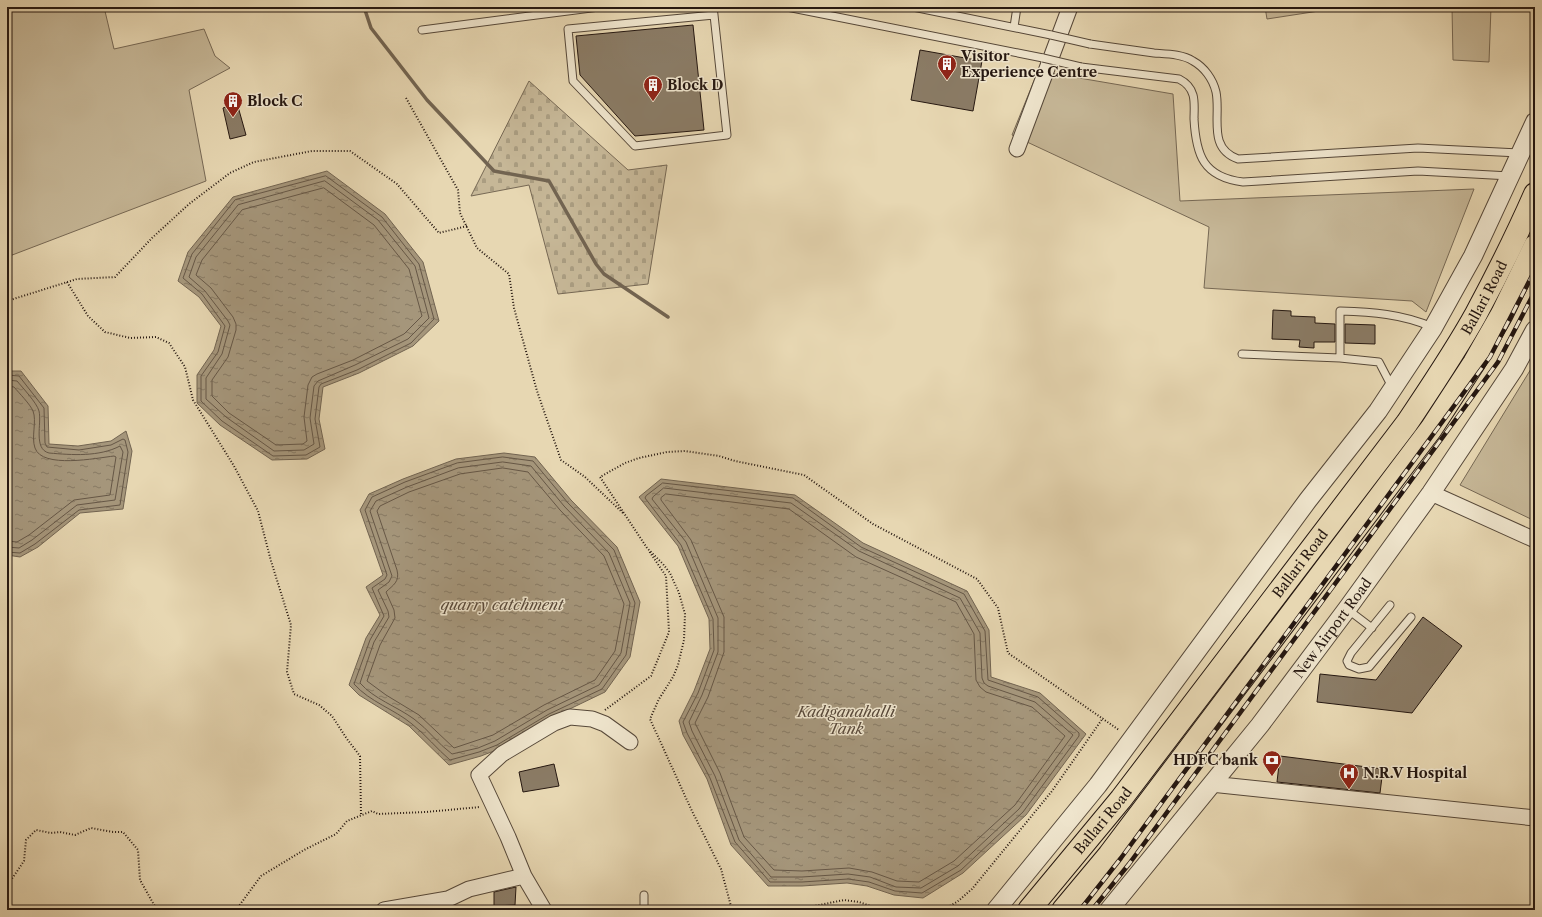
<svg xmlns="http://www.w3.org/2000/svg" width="1542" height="917" font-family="'Libre Caslon Text',serif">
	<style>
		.green { fill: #c6b797; stroke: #766854 }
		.cemetery { fill: url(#cemetery-stones); stroke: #766854 }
		.water { fill: url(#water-ripples); stroke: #726451 }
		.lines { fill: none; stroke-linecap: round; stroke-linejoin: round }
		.shore { stroke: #665746; stroke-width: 1 }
		.stream { stroke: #726451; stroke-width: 3.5 }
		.building { fill: #8a7b65; stroke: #261811 }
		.service-casing { stroke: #564839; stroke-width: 9 }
		.minor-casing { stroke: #564839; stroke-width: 17 }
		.tertiary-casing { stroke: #564839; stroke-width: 20 }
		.trunk-casing { stroke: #261811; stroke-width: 24 }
		.path { stroke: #261811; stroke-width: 2; stroke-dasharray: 1 2; stroke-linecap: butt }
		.service { stroke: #efe5cd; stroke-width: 7 }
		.minor { stroke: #efe5cd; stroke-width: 15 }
		.tertiary { stroke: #efe5cd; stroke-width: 18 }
		.trunk { stroke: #e7d7b2; stroke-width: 22 }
		.rail-casing { stroke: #261811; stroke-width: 4.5 }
		.rail { stroke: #efe5cd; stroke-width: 3; stroke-dasharray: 9; stroke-linecap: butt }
		.service-bridge-casing { stroke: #564839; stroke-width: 9; stroke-linecap: butt }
		.service-bridge { stroke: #efe5cd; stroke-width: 7 }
		.labels { text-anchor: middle; stroke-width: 3; stroke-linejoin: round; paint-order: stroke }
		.poi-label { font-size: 14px; font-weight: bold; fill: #261811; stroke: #efe5cd; text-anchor: start }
		.street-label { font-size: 14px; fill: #261811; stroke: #efe5cd }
		.water-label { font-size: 15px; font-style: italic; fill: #594a3b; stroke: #efe5cd }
	</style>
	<defs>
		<pattern id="cemetery-stones" width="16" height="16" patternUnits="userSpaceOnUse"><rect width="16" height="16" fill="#c6b797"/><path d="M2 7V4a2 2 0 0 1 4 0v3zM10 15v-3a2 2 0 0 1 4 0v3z" fill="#aa9d81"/></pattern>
		<pattern id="water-ripples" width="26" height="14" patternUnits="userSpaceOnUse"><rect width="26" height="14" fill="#a5967b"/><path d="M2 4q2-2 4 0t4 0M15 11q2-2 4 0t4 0" fill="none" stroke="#867963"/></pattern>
	</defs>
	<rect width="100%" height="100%" fill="#e7d7b2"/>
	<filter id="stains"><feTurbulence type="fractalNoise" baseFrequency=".005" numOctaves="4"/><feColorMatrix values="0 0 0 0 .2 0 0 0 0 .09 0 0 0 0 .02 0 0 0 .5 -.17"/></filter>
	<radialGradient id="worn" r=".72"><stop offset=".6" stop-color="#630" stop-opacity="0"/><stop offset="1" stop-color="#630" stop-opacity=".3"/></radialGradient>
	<!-- green -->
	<path class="green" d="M7,7H104L114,49L204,29L215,56L230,68L189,90L206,181L7,257Z
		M1265,7H1345L1267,19Z
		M1452,7H1491L1489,62L1453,60Z
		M1038,71L1173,94L1180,201L1474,189L1426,312L1412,301L1204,288L1209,227L1012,135Z
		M1534,364H1535V521L1460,485Z"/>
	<!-- cemetery -->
	<path class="cemetery" d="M529,81L628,170L667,165L648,284L558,294L529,185L471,196Z"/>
	<!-- water -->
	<path class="water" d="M327,171L385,214L423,262L439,321L413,346L359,373L323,387L319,419L325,449L307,459L272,460L220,425L197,403V375L214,350L221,326L199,297L178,281L188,252L233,197Z
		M7,371H21L48,406L49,444L78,446L111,441L126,431L132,451L123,509L80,513L38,547L20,557L7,555Z
		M504,453L535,457L571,500L617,547L640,602L630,657L605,692L551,718L499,749L481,756L449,765L409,726L359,695L349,685L366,638L380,615L366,587L383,575L360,510L369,494L403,479L456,459Z
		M661,479L795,495L863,543L967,591L989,630L991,677L1040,693L1086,734L1026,815L963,873L923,898L894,895L867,886L847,883L802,886H768L731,845L707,779L683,735L679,721L694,691L710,649L709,619L678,546L639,497Z"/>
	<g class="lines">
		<!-- shore -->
		<path class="shore" d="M326,176L382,217L419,264L434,319L411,343L357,370L321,384L319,387L315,419L320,447L306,455L273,456L222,421L201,401V376L218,352L225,326L202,294L183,278L192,254L235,200Z
			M325,181L378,220L415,266L429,318L408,339L355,365L318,381L314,386L310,418L314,444L304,450L274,451L226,417L206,399V378L222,354L230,325L228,321L205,291L189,277L196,257L238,205Z
			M324,188L374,225L409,269L422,316L404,334L353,360L317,374L312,377L308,385L304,417L307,441L303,444L276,445L229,413L212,396V380L228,357L236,330V324L233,317L211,288L196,275L202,260L242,210Z
			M7,375L19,376L44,408L45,443L47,447L79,450L111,445L123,439L125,440L128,452L120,505L79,510L35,544L20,553L7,552
			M7,380L17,381C22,387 37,403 39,411C42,423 33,449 49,453C72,455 99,457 120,446L123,452L115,500L77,505L32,540L19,548L7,547
			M7,386L14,387C19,393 30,404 33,411C37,421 31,437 35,448C42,469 97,458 114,456L116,457L110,495L74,500L29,535L17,542L7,541
			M503,457L533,461L568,503L614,550L635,603L626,655L602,689L549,714L497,745L479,752L450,760C437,749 426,735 412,724C394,709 370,702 354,684L370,640L384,616L372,588L385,579L387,575L365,510L372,497L405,482L457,463Z
			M503,462L531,466L564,506L609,553L630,603L621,653L599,685L547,710L495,741L478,748L452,754C438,744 428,729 414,719C396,706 374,699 360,683L374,642L389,617L388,611L378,590L389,582L392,576L370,511L376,501L407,487L458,468Z
			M503,468L528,472L560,510L604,556L624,604L615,651L595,680L544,705L493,735L454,748L419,715L386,695L367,681L380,645L395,618L394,610L386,592C393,585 400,582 397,570L377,511L380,506L409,492L460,474Z
			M663,483L793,498L861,547L964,594L985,631L988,680L1038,697L1079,733V736L1023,812L961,870L922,893L895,891L869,882L848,879L802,882H770L735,842L710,778L687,733L683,722L698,693L714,650L713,619L681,545L645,498L646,496Z
			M664,488L791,503L859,551L960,598L980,633L982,678L984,683L988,686L1035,702L1073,735L1019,809L958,866L921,888L896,887L870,877L848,874L802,877H771L739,840L715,776L692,731L689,722L702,695L718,652V618L686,542L652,499L653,497Z
			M666,494L789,509L856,557L956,602L974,634L976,680L980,687L986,692L1032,707L1065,736L1015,805L954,861L919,882L897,881L872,872L849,868L802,871L774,870L744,837L720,773L695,723L708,697L724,652V617L691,540L661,500V498Z"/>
		<!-- stream -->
		<path class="stream" d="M364,7L371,28L427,100L494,171L549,181L596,264L604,274L668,317"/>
	</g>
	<!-- building -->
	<path class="building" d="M693,25L704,130L635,136L580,75L576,36Z
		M920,50L982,61L973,111L911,100Z
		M237,103L246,135L230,139L223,108Z
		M1273,310L1291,311V316L1315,317V323L1335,324V342H1314V348L1299,347L1300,340L1272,339Z
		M1345,324L1375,325V344L1345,343Z
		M1423,617L1462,646L1412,713L1317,702L1320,674L1376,680Z
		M1280,756L1383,769L1380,793L1277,782Z
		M554,764L559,786L523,792L519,772Z
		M516,887L515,905L494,906V892Z"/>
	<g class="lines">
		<!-- service casing -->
		<g class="service-casing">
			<path id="service" d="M713,7L714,15L727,135L635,146L573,81L568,29L714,15
				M787,7L1043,58
				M913,7L1051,35
				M1014,27L1017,7
				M422,30L599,7
				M1090,44C1112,47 1133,50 1154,53C1167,54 1182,54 1193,61C1204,67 1213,79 1216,92C1221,116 1207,148 1238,159L1418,148L1519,153
				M1081,67L1179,79C1185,82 1191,88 1193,95C1195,102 1194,112 1194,119C1196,155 1203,177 1243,182L1418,171L1510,176
				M1242,354L1340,358
				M1392,387L1379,362L1340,358V311C1372,312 1402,314 1432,327
				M1390,605L1351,653L1347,661L1349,665L1359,669L1369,667L1411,617
				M1347,609L1372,628
				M644,895V910"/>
		</g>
		<!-- minor casing -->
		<g class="minor-casing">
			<path id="minor" d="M1017,149L1070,7
				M1431,493L1535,540
				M1211,784L1535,818
				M384,910L448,899L469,889L524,876
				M544,910L524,876L508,837L479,775L502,754L554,723L570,717L592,719L605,724L630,742"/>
		</g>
		<!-- tertiary casing -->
		<g class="tertiary-casing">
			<g id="tertiary">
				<path d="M996,910L1098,785L1308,500L1378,411L1433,328L1473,256L1535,122"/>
				<path id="s1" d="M1109,910L1260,725L1347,609L1431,493L1514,369L1535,330"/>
			</g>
		</g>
		<!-- trunk casing -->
		<g class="trunk-casing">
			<g id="trunk">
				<path id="s2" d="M1029,910L1121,799L1407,423C1431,387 1455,352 1476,314C1497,275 1517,235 1535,194"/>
				<path d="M1063,910L1109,855L1431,429L1474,363L1502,314L1535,246"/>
			</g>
		</g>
		<!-- path -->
		<path class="path" d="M406,98L458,190L460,213L477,248L509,274L514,308L537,391L561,460L585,477L623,513
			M67,282L88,316L105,332L130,338L156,337L169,343L185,367L193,400L234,466L258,511L271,561L291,625L287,672L294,694L319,705L332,716L347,739L360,756L361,815
			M7,301L77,279L115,277L152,238L189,204L230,173L254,162L312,151H350L397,184L439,233L467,226
			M605,710L651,676L669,632L666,576L649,551
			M7,886L24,861L26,840L36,830L51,833L60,832L75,835L91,828L113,832H123L138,850L140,880L157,910
			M236,910L261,876L304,850L336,834L347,821L372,811L378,814L426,812L480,807
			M732,910L721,869L691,809L650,719L659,699L673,677L678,665L684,640L685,614L679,593L670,573L663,564L647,548L600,477L625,463L639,458L667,452L685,451L719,456L735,461L804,475L873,524L977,579L998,608L1008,653L1119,730
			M795,910L844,900L859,902L882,910
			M942,910L957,902L972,889L1052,791L1103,718"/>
		<!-- service -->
		<use href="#service" class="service"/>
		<!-- minor -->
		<use href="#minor" class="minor"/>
		<!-- tertiary -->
		<use href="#tertiary" class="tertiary"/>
		<!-- trunk -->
		<use href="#trunk" class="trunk"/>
		<!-- rail casing -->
		<g class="rail-casing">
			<path id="rail" d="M1080,910L1121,858L1490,357L1535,270
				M1092,910L1129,864L1498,362L1535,291"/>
		</g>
		<!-- rail -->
		<use href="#rail" class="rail"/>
		<!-- service-bridge casing -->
		<g class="service-bridge-casing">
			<path id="service-bridge" d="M1051,35L1090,44
				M1043,58L1081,67"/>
		</g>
		<!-- service-bridge -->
		<use href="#service-bridge" class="service-bridge"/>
	</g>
	<!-- icons -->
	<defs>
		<g id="building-pin" transform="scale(1)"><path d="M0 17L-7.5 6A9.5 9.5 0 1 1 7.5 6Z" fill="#8f2418" stroke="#efe5cd"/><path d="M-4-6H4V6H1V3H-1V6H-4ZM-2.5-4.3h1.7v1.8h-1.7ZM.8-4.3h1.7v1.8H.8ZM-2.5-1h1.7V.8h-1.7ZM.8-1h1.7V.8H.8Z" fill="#fff"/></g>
		<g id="bank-pin" transform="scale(1)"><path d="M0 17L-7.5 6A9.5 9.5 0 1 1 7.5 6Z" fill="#8f2418" stroke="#efe5cd"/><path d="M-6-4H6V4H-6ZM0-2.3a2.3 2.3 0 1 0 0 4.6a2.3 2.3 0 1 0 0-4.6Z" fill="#fff"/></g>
		<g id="hospital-pin" transform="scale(1)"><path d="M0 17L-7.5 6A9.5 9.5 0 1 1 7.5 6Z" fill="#8f2418" stroke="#efe5cd"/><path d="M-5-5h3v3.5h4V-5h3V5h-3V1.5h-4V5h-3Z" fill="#fff"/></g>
	</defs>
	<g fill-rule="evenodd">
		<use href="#building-pin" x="947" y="64"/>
		<use href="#building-pin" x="653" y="85"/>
		<use href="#building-pin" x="233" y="101"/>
		<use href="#bank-pin" x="1272" y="760"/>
		<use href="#hospital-pin" x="1349" y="773"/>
	</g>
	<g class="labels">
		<!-- poi labels -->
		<g class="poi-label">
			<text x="961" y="61">Visitor<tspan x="961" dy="16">Experience Centre</tspan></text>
			<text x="667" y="90">Block D</text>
			<text x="247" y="106">Block C</text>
			<text x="1258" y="765" text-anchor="end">HDFC bank</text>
			<text x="1363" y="778">N.R.V Hospital</text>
		</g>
		<!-- street labels -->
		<g class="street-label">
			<text dy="5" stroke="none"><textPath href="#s2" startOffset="764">Ballari Road</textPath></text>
			<text dy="5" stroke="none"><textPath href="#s2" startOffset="440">Ballari Road</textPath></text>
			<text dy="5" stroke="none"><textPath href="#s1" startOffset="360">New Airport Road</textPath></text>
			<text dy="5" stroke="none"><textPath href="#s2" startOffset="116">Ballari Road</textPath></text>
		</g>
		<!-- water labels -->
		<g class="water-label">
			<text x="502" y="610">quarry catchment</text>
			<text x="846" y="717">Kadiganahalli<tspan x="846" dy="17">Tank</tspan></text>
		</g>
	</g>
	<!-- margin -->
	<rect width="1542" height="917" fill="none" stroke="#e7d7b2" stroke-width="24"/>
	<rect x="8" y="8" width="1526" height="901" fill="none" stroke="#261811" stroke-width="2"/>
	<rect x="12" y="12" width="1518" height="893" fill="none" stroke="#261811"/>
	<rect width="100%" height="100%" filter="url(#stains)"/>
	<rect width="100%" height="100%" fill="url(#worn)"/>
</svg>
